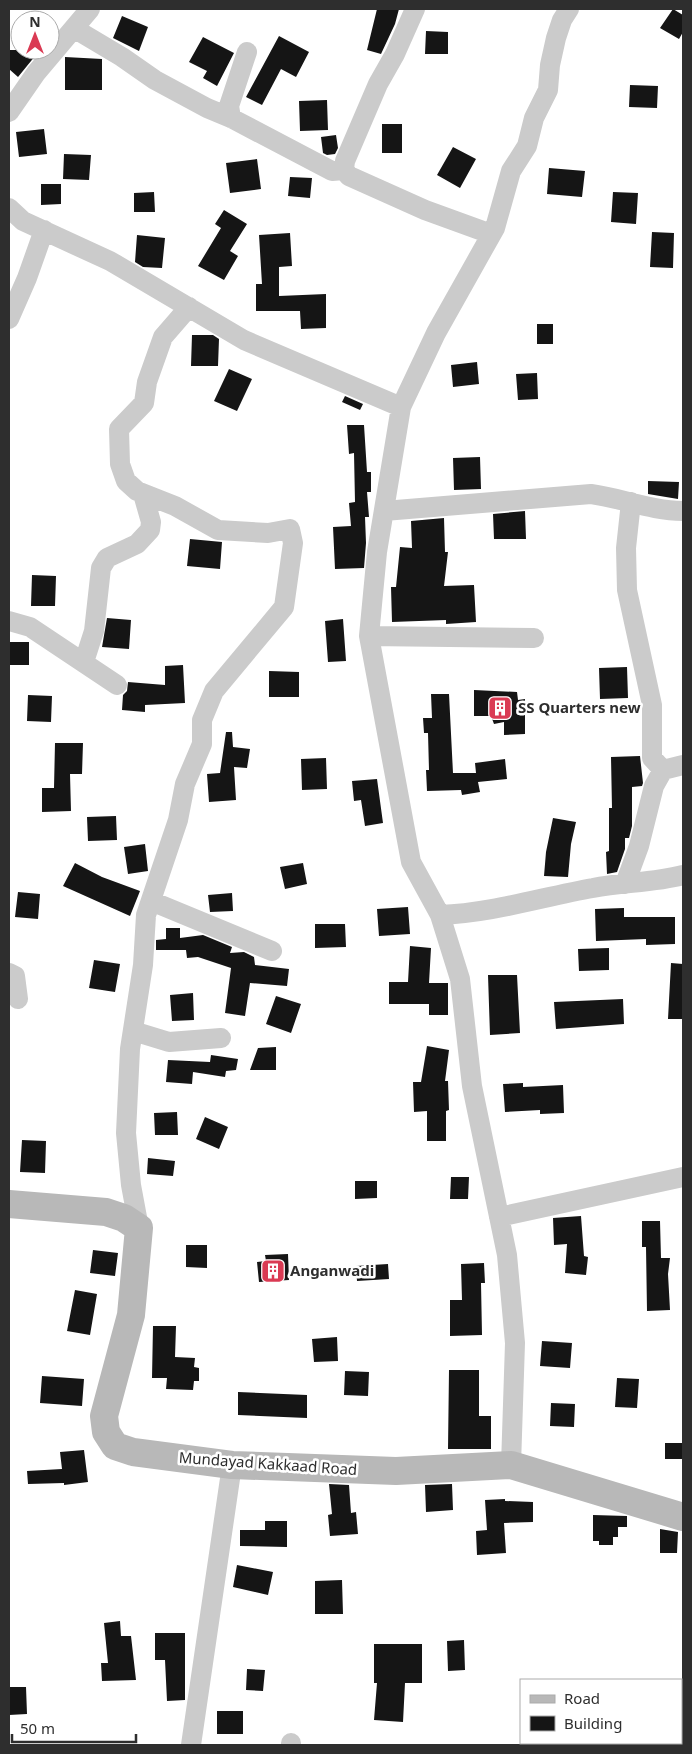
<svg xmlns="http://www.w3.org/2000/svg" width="692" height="1754" font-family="'Noto Sans',sans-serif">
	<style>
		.building { fill: #151515 }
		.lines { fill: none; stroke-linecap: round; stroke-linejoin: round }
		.street { stroke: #cbcbcb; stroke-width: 20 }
		.secondary { stroke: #b8b8b8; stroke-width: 28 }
		.labels { text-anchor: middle; stroke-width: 5; stroke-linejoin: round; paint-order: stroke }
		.poi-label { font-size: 15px; font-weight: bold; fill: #2e2e2e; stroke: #fff; text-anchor: start }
		.street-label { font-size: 15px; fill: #2e2e2e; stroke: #fff }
	</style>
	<rect width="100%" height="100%" fill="#fff"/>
	<!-- building -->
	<path class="building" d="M377,9H399L395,24L381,54L367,50Z
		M673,9L683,15V32L679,39L660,28Z
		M122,16L148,27L139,51L113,38Z
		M426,31L448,32V54H425Z
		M279,36L309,52L296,77L281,69L262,105L246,97Z
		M203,37L234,53L217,86L203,78L207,71L189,62Z
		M9,50H40L18,77L9,69Z
		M65,57L102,59V90H65Z
		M630,85L658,86L657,108L629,107Z
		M327,100L328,130L300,131L299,101Z
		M382,124H402V153H382Z
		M44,129L47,154L19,157L16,132Z
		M336,135L338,148L335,154L327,155L323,153L321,137Z
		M453,147L476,159L460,188L437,175Z
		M64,154L91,155L89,180L63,179Z
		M257,159L261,189L230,193L226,163Z
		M549,168L585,171L582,197L547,194Z
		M290,177L312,178L310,198L288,196Z
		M41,184H61V204L41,205Z
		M154,192L155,212H134V193Z
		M613,192L638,193L636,224L611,222Z
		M224,210L247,224L230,251L238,256L224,280L198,266L221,228L215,224Z
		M652,232L674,233L673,268L650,267Z
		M290,233L292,266L279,267V296L326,294V328L301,329L300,311H256V284H262L259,235Z
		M137,235L165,238L162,268L143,267L135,262Z
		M537,324H553V344H537Z
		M192,335H213L219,339L218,366H191Z
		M477,362L479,384L453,387L451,365Z
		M229,369L252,379L237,411L214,401Z
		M537,373L538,399L518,400L516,374Z
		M345,396L363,404L360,410L342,402Z
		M347,425H364L367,472H371V492H367L369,517H365L366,543L364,568L335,569L333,527L351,526L349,503L355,502L354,453L349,454Z
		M480,457L481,489L454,490L453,458Z
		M648,481L679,482L678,499L648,494Z
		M525,511L526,539H494L493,514Z
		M444,518L445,552H448L444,586L474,585L476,622L446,624V620L392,622L391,587H396L400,547L412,548L411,521Z
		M190,539L222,542L220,569L187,566Z
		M32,575L56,576L55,606H31Z
		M107,618L131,620L129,649L102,647Z
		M343,619L346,661L328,662L325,621Z
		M9,642H29V665H9Z
		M183,665L185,703L145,705V712L122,710L123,695L127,691L128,682L165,685V666Z
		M627,667L628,698L600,699L599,668Z
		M269,671L299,672V697H269Z
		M474,690L517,692L518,700L525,699V734L504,735V722L494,724L491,716H474Z
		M431,694H449L453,773H476L475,763L505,759L507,779L478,782L480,792L462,795L461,790L427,791L426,770H429L428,733H424L423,718H432Z
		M28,695L52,696L51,722L27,721Z
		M226,732H232L233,747L250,749L247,768L234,767L236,800L209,802L207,774L220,773Z
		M55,743H83L82,774H70L71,811L42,812V788H54Z
		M640,756L643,783L642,786L632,787V826L629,838H625V849L617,872L607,874L606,852L609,851V808H612L611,757Z
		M326,758L327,789L302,790L301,759Z
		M377,779L383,823L365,826L361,800L354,801L352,781Z
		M116,816L117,840L88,841L87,817Z
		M553,818L576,822L571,844L568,877L544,876L546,852Z
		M145,844L148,871L128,874L124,847Z
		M75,863L102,877L140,891L130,916L63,886Z
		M303,863L307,884L285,889L280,867Z
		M18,892L40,894L38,919L15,917Z
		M232,893L233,911L210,912L208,895Z
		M408,907L410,934L379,936L377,909Z
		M624,908V917H675V944L646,945V939L596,941L595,909Z
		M315,924H345L346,947L315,948Z
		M166,928H180V938L203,935L232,947L230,953L244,952L254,957L255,965L289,969L287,986L250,983L245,1016L225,1013L231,968L198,957L187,958L186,950H156V940L166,939Z
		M410,946L431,948L429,983H448V1015H429V1004H389V982H408Z
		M609,948V970L579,971L578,949Z
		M94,960L120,964L115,992L89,988Z
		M671,963L683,964V1019H668Z
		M488,975H517L520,1033L490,1035Z
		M193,993L194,1020L172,1021L170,995Z
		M276,996L301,1004L291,1033L266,1024Z
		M623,999L624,1024L556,1029L554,1002Z
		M427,1046L449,1050L445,1081H448L449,1110L446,1111V1141H427V1111L414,1112L413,1082H421Z
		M276,1047V1070H250L258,1048Z
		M211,1055L238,1059L236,1070L226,1071L225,1077L193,1072L192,1084L166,1082L168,1060L210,1062Z
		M523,1083V1087L563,1085L564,1113L540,1114V1110L505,1112L503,1084Z
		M177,1112L178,1135H155L154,1113Z
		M205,1117L228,1127L219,1149L196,1139Z
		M22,1140L46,1141L45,1173L20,1172Z
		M148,1158L175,1161L173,1176L147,1174Z
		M451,1177H469L468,1199H450Z
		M355,1181H377V1198L355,1199Z
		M581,1216L584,1256L588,1257L586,1275L565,1273L567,1244L554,1245L553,1218Z
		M642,1221H660L661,1258H670L668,1274L670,1310L647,1311L646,1247H642Z
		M186,1245H207V1268L186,1267Z
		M93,1250L118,1253L115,1276L90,1273Z
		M288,1254L289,1280L259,1282L257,1262L266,1261L265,1255Z
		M484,1263L485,1283H481L482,1335L450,1336V1300H462L461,1264Z
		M388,1264L389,1279L357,1281L356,1266Z
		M75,1290L97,1294L90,1335L67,1331Z
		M153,1326H176L175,1357L195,1358L194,1367L199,1368V1381H194L193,1390L166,1389L167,1378H152Z
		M337,1337L338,1361L314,1362L312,1339Z
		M542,1341L572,1343L570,1368L540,1366Z
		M449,1370H479V1416H491V1449H448Z
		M345,1371L369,1372L368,1396L344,1395Z
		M42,1376L84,1379L82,1406L40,1403Z
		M617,1378L639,1379L637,1408L615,1407Z
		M238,1392L307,1395V1418L238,1415Z
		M551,1403L575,1404L574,1427L550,1426Z
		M665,1443H683V1459H665Z
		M84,1450L88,1482L64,1485V1483L28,1484L27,1471L62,1469L60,1452Z
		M329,1484L349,1485L351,1513L356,1512L358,1534L330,1536L328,1515L332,1514Z
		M452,1484L453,1510L426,1512L425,1485Z
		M505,1499V1501L533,1502V1522L504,1523L506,1553L477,1555L476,1531L487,1530L485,1500Z
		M593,1515L627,1516V1527H618V1537H613V1545H599V1541H593Z
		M265,1521H287V1547L240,1546V1530H265Z
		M660,1529L678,1532L677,1553H660Z
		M237,1565L273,1572L268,1595L233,1587Z
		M342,1580L343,1614H315V1581Z
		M120,1621L121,1636H131L136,1680L102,1681L101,1663H108L104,1623Z
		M155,1633H185V1700L167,1701L165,1660H155Z
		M464,1640L465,1670L448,1671L447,1641Z
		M374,1644H422V1683H405L403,1722L374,1720L377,1683H374Z
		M247,1669L265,1670L263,1691L246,1690Z
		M9,1687H26L27,1714L9,1715Z
		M217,1711H243V1734H217Z"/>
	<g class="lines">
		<!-- street -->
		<path class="street" d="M415,9L395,54L378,84L345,161L344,170L349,176L425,210L491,234
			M75,29L122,57L155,80L207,108L231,118L332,171L344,170
			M9,112L36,73L90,9
			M231,118L229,106L247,52
			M9,208L23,221L110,261L244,340L401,407L377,552L369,636L411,862L440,915L460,979L472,1086L507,1255L515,1343L511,1465
			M9,319L27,278L44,230
			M401,407L436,333L495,228L511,171L527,146L534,118L548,90L550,65L556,38L562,20L569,9
			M631,502L626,548L627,590L652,705V758L663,770
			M384,511L591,494C622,498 651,511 683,511
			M9,621L30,627L117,685
			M369,636L534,638
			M84,662L94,631L101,568L107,558L137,544L150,530L151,522L143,494
			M625,884L639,846L654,786L663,770L683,765
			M151,901L272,951
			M440,915C492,913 542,897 593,888C623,882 653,883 683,875
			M9,973L15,976L18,999
			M133,1031L169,1042L221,1038
			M499,1217L683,1177
			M139,1228L131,1185L126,1133L130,1049L143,965L146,915L178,820L185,784L202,744V720L214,691L284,607L293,543L290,529L268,533L218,530L175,506L137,491L126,481L120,464L119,429L144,403L147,382L163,337L189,307
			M681,1691L683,1689
			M678,1743L679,1745
			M191,1745L232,1465
			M291,1745V1743"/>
		<!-- secondary -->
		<path class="secondary" d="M9,1204L106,1212L124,1218L139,1228L131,1315L104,1416L106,1432L115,1446L133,1452L232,1465L396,1471L511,1465L683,1517"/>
	</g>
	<!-- icons -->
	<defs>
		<g id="building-square" transform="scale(1.25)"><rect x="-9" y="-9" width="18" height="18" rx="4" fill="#da3a53" stroke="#fff"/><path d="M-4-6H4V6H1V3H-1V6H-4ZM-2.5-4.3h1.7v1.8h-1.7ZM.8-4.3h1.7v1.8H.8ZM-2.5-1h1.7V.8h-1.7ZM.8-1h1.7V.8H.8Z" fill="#fff"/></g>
	</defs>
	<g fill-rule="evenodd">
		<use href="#building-square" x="500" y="708"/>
		<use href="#building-square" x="273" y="1271"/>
	</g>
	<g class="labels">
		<!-- poi labels -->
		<g class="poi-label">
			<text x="518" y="713">SS Quarters new</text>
			<text x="290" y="1276">Anganwadi</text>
		</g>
		<!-- street labels -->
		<g class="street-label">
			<text transform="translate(268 1464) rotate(4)" y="5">Mundayad Kakkaad Road</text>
		</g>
	</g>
	<!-- border -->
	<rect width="692" height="1754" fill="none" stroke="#2e2e2e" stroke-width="20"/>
	<!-- legend -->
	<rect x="520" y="1679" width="162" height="65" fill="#ffffff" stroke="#ababab"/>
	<rect x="530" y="1695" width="25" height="8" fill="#b8b8b8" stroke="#ababab"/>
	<text x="564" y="1704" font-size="15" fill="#2e2e2e">Road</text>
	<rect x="530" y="1716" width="25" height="15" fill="#151515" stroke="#ababab"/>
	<text x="564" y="1729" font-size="15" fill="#2e2e2e">Building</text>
	<!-- north arrow -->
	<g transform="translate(35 35)"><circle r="24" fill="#ffffff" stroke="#ababab"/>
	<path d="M0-4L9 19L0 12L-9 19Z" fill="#da3a53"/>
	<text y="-8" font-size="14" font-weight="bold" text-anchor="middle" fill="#2e2e2e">N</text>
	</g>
	<!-- scale -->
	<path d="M12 1734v8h124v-8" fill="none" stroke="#2e2e2e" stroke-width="2.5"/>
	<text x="20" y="1734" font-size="15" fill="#2e2e2e" stroke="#ffffff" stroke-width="4" paint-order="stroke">50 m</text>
</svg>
